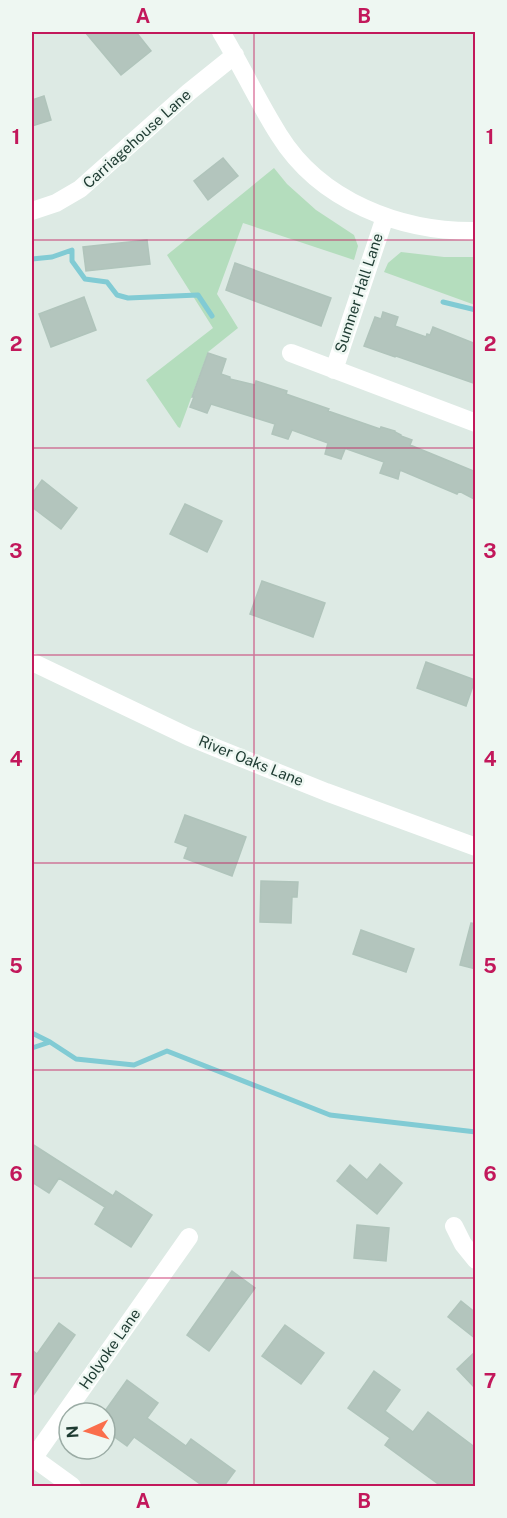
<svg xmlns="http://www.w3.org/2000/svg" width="507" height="1518" font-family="'Public Sans',sans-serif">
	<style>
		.green { fill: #b4ddbd }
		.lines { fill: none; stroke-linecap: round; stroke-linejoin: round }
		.stream { stroke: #81cbd4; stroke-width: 5 }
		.building { fill: #b3c5bd; stroke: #b0c4bb; stroke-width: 1.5 }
		.minor { stroke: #fff; stroke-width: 18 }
		.grid { fill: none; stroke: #c2185b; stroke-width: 1.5; stroke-opacity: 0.55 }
		.labels { text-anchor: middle; stroke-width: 5; stroke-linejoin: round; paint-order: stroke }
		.street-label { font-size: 15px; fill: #1e3b32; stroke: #eef7f2 }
		.neatline { fill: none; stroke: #c2185b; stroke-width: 2 }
		.grid-label { font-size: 20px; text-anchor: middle; font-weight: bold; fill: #c2185b }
	</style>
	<rect width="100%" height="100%" fill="#ddeae4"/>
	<!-- green -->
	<path class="green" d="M274,168L287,184L316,210L354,235L358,246L354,260L243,223L217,294L238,328L208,352L180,428L178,427L146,380L213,328L167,255Z
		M401,252L444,257H475V305L384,272L388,263Z"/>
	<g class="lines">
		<!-- stream -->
		<path class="stream" d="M32,259L52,257L72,250V261L85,279L107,282L117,295L128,298L198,295L212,316
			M443,302L476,310
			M32,1033L50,1042L76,1059L134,1065L167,1051L330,1115L476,1132
			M32,1048L50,1042"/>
	</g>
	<!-- building -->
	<path class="building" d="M85,32H136L151,51L121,75Z
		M44,96L51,120L32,126V100Z
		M223,158L238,176L208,200L194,181Z
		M147,240L150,264L86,271L83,247Z
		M235,263L331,298L321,326L226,290Z
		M84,297L96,330L51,347L39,314Z
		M383,312L398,317L395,326L426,337L427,334L430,335L433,327L476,344V384L396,356L395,357L364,346L375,317L381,319Z
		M208,353L226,359L221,374L230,377V379L255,385L256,381L287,391L286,394L329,409L328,411L380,429L381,427L395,431V432L401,435V436L412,440L410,445L476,472V500L459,491L457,494L400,470L398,479L380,473L384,462L347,449H345L341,459L325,454L328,443L292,430L288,439L272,434L275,424L211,404L207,413L190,407L194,397H192Z
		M42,480L77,508L61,529L32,507V494Z
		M185,504L222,521L207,552L170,534Z
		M262,581L325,603L313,637L250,614Z
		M426,662L475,680L466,706L417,688Z
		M185,815L246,837L232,876L184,858L188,847L175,842Z
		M261,881L298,882L297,897H292L291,923L260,922Z
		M471,923L476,924V969L460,965Z
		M361,930L414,949L406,972L353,954Z
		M32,1144L113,1196L116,1191L152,1215L131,1247L95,1224L105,1207L59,1178L49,1193L32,1182Z
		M380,1164L402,1183L377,1214L337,1181L350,1165L367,1180Z
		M357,1225L389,1228L386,1261L354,1258Z
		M232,1271L255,1288L209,1351L187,1335Z
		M461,1301L476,1313V1339L448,1317Z
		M59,1323L75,1335L32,1397V1350L37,1354Z
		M285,1325L324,1353L301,1384L262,1356Z
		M476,1351V1389L457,1369Z
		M374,1371L400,1390L385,1411L413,1432L428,1412L476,1448V1486H441L385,1445L390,1438L348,1408Z
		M127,1380L158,1403L147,1418L186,1446L191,1439L235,1471L224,1486H203L134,1437L127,1446L105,1430V1411Z"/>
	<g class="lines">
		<!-- minor -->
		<path class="minor" d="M221,32C241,65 258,102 279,135C320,201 400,232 476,231
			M32,211L56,203L80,189L189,92L235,55
			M291,353L476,423
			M334,370L385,217
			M32,662L189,737L326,792L476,847
			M454,1226L463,1244L476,1260
			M32,1457L72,1486
			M32,1460L189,1237"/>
	</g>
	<!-- grid -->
	<path class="grid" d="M254,32V1486M32,240H476M32,448H476M32,655H476M32,863H476M32,1070H476M32,1278H476"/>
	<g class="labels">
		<!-- street labels -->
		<g class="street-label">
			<text transform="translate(137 139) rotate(-42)" y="5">Carriagehouse Lane</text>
			<text transform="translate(359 293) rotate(-72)" y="5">Sumner Hall Lane</text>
			<text transform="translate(251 761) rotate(22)" y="5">River Oaks Lane</text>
			<text transform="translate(110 1349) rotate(-55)" y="5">Holyoke Lane</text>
		</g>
	</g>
	<!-- border -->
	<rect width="507" height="1518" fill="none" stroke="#eef7f2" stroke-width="66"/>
	<!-- north arrow -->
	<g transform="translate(87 1431) rotate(266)"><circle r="28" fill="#eef7f2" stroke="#9baca5" stroke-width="1.5"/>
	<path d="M0-4.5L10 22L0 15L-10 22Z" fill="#fa6e4c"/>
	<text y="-9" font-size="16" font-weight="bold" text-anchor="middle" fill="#1e3b32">N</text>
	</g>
	<rect x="33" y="33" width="441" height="1452" class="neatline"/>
	<g class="grid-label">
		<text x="143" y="23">A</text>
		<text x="364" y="23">B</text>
		<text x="16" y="144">1</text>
		<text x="490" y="144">1</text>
		<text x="16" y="351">2</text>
		<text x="490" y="351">2</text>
		<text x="16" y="558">3</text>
		<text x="490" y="558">3</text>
		<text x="16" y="766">4</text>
		<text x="490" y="766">4</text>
		<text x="16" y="973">5</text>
		<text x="490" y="973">5</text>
		<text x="16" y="1181">6</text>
		<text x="490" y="1181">6</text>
		<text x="16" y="1388">7</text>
		<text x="490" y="1388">7</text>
		<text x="143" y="1508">A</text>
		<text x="364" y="1508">B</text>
	</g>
</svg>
